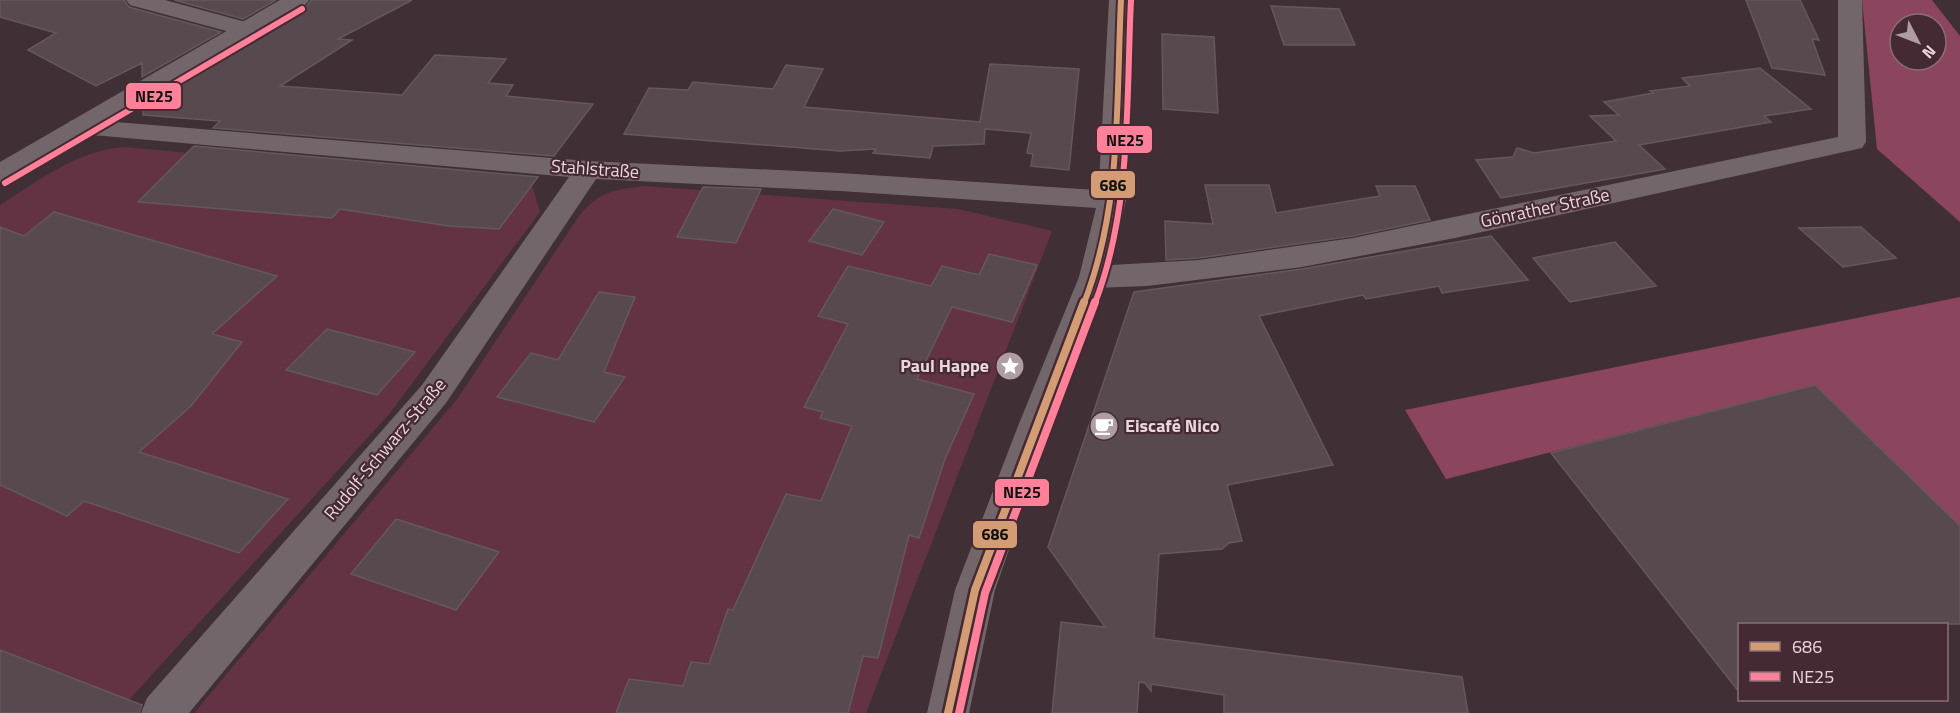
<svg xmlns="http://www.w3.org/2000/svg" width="1960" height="713" font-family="'Titillium Web',sans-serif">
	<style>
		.green { fill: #633343 }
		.forest { fill: #8c455e; fill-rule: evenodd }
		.building { fill: #57494e; stroke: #65585c; stroke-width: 1.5 }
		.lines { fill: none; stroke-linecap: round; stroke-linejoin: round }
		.street { fill: #73666a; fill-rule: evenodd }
		.secondary { fill: #73666a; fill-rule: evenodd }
		.bus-1-far1-casing { stroke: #462a33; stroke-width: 10 }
		.bus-1-casing { stroke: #462a33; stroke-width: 13 }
		.bus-2-far1-casing { stroke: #462a33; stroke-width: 10 }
		.bus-2-casing { stroke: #462a33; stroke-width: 13 }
		.bus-1-far1 { stroke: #d39c74; stroke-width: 6 }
		.bus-1 { stroke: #d39c74; stroke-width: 8 }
		.bus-2-far1 { stroke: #ff8098; stroke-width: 6 }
		.bus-2 { stroke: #ff8098; stroke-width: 8 }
		.labels { text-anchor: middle; stroke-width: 4.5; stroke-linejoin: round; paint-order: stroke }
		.street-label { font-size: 18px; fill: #ead7dc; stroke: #462a33 }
		.poi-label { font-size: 18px; font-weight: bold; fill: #ead7dc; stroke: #462a33; text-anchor: end }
		.line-badge { stroke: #462a33; stroke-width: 2 }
		.pale-badge-label { font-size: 16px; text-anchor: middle; font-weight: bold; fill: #111 }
	</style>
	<rect width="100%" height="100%" fill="#403035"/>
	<!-- green -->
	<path class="green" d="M124,147L532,185L540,212L390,413L117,713H0V205C40,180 76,151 124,147Z
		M644,186L958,209L1052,231L866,713H194L458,398L579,216C600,191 613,190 644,186Z"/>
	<!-- forest -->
	<path class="forest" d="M1862,0H1932L1960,36V222L1877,149ZM1900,24H1936V60H1900Z
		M1960,297V526L1814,385L1446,479L1405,410Z"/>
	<!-- building -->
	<path class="building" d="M0,0H124L129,7L221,32L142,77V63L96,86L28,50L56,33L0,17Z
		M174,0H276L243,19Z
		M311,0H412L338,39L352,40L280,86L402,95L435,55L506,59L488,83L513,85L506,96L593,104L554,156L213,128L220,121L143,115V104L306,7Z
		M1746,0H1800L1819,40L1812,39L1825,75L1772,68Z
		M1271,6L1339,9L1355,45H1284Z
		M1162,34L1214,37L1218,113L1163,109Z
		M990,64L1079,69L1069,170L1031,166L1033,154L1027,153L1031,133L985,129L984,144L933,146L930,158L873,153L876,149L840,151L624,134L649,88L688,90L693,82L773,89L786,65L823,69L804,107L980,122Z
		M1760,68L1811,109L1764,116L1771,122L1639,145L1665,169L1501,198L1476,160L1513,157L1517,148L1534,153L1616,141L1590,116L1619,115L1604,102L1653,93L1650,91L1690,86L1682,78Z
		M194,146L538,177L499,229L449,226L340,209L332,218L138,202Z
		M1205,185H1269L1276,213L1380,196L1376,186H1415L1430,220L1353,236L1199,258L1166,260L1165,221L1213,224Z
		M703,187L761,189L736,243L677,237Z
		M833,209L884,222L862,255L809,241Z
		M54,212L277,276L212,334L242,342L191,406L139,452L288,499L239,553L84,501L67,516L0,485V227L24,236Z
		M1861,227L1896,258L1843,267L1799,228Z
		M1491,236L1528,280L1442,293L1439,286L1366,299L1363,295L1259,316L1333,465L1227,485L1242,541L1229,543L1222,549L1159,554L1154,638L1462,677L1468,713H1224V695L1151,684V691L1145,683L1139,682L1137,713H1052L1061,622L1105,627L1048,547L1134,292L1302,269Z
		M1615,242L1656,286L1570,302L1533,258Z
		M989,254L1037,265L1012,322L952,307L917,379L974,394L945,459L919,538L909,535L878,658L863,656L848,713H616L629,679L683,686L691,662L709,664L728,609L733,610L786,494L821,501L852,426L820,418L823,412L804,407L848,324L818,316L848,266L931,286L942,266L979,275Z
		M599,292L635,297L604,372L625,377L594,422L497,397L531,353L558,360Z
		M327,329L415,352L377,395L286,370Z
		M1815,385L1960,526V624H1740V693L1551,453Z
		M396,519L499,552L456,610L351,574Z
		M0,650L142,705L139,713H0Z"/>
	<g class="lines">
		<!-- street -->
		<path class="street" d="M126,0H165L253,24L257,29L253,34L245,36L130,5Z
			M1838,0H1862L1866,142L1862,148L1455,238L1302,267L1147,286L1094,288L1083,285L1079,277L1083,269L1094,266L1199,260L1353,238L1838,137Z
			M79,119L588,161L840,173L1112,191L1122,193L1126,200L1122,207L1112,209L840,191L596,179L446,403L189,713H141L147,698L422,385L569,177L70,133L66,127L70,121Z"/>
		<!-- secondary -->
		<path class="secondary" d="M280,0H309L305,5L10,180L0,183V162Z
			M1109,0H1133L1126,200L1109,277L1052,426L995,590L969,713H927L955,590L1018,426L1079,277L1098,200Z"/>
		<!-- bus-1-far1 casing -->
		<g class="bus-1-far1-casing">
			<path id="bus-1-far1" d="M1084,303C1122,207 1116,102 1121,0"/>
		</g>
		<!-- bus-1 casing -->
		<g class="bus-1-casing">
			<path id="bus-1" d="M948,713L975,590L1084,302"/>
		</g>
		<!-- bus-2-far1 casing -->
		<g class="bus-2-far1-casing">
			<path id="bus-2-far1" d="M5,183L302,9
				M1095,303C1132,207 1126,101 1131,0"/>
		</g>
		<!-- bus-2 casing -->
		<g class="bus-2-casing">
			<path id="bus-2" d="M959,713L985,593L1095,302"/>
		</g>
		<!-- bus-1-far1 -->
		<use href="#bus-1-far1" class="bus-1-far1"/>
		<!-- bus-1 -->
		<use href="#bus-1" class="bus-1"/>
		<!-- bus-2-far1 -->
		<use href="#bus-2-far1" class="bus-2-far1"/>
		<!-- bus-2 -->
		<use href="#bus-2" class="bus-2"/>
	</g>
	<!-- icons -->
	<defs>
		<g id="sight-disc" transform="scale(1.5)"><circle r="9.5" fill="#ae9da2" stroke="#462a33"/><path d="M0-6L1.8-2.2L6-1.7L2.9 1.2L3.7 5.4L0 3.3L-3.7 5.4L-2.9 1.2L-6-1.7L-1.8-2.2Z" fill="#fff"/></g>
		<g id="cafe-disc" transform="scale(1.5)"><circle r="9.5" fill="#ae9da2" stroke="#462a33"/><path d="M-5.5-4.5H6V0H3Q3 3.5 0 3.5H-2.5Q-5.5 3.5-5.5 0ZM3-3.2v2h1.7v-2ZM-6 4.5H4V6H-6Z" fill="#fff"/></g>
	</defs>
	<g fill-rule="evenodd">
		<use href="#sight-disc" x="1010" y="366"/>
		<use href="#cafe-disc" x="1104" y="426"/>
	</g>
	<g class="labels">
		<!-- street labels -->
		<g class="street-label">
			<text transform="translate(595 169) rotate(4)" y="6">Stahlstraße</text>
			<text transform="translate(1545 208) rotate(-12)" y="6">Gönrather Straße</text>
			<text transform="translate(385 449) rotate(-50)" y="6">Rudolf-Schwarz-Straße</text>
		</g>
		<!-- poi labels -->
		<g class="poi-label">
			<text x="989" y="372">Paul Happe</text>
			<text x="1125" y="432" text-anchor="start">Eiscafé Nico</text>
		</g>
	</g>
	<g class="line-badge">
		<rect x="125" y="82" width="57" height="28" rx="6" fill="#ff8098"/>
		<rect x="1096" y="125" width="57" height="29" rx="6" fill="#ff8098"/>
		<rect x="1090" y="170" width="46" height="29" rx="6" fill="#d39c74"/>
		<rect x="994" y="478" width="56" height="29" rx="6" fill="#ff8098"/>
		<rect x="972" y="520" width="46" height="29" rx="6" fill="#d39c74"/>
	</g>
	<g class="pale-badge-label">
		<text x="154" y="102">NE25</text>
		<text x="1125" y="146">NE25</text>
		<text x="1113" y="191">686</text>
		<text x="1022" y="498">NE25</text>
		<text x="995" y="540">686</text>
	</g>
	<!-- legend -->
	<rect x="1738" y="623" width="210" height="78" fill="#462a33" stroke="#886f77" stroke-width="1.5"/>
	<rect x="1750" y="642" width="30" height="9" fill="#d39c74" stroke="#886f77" stroke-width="1.5"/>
	<text x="1792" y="653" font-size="18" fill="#ead7dc">686</text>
	<rect x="1750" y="672" width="30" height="9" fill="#ff8098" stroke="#886f77" stroke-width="1.5"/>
	<text x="1792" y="683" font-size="18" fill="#ead7dc">NE25</text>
	<!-- north arrow -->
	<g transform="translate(1918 42) rotate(132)"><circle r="28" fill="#462a33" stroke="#886f77" stroke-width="1.5"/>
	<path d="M0-4.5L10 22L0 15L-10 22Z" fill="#ae9da2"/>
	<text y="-9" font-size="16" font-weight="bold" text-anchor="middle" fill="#ead7dc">N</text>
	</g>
</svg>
